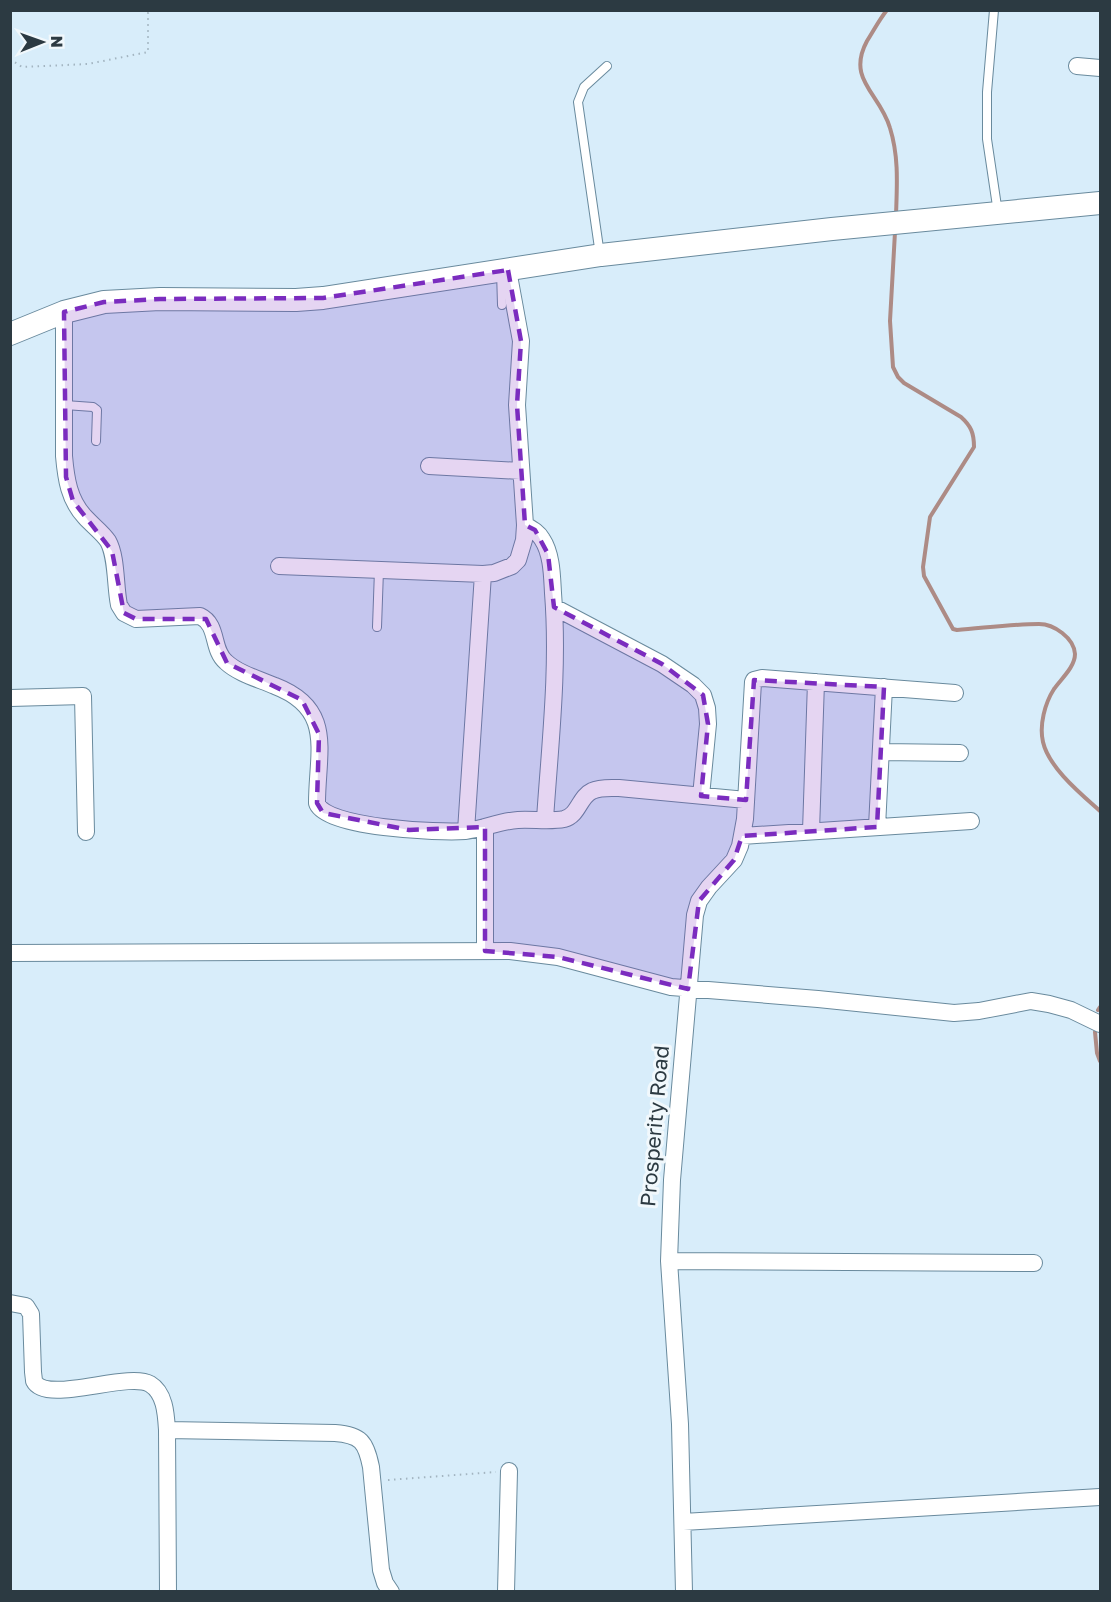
<svg xmlns="http://www.w3.org/2000/svg" width="1111" height="1602" font-family="'Golos Text',sans-serif">
	<style>
		.lines { fill: none; stroke-linecap: round; stroke-linejoin: round }
		.stream { stroke: #ad8b85; stroke-width: 4 }
		.lane-casing { stroke: #698a9d; stroke-width: 10 }
		.street-casing { stroke: #698a9d; stroke-width: 18 }
		.secondary-casing { stroke: #698a9d; stroke-width: 24 }
		.path { stroke: #a3b5c1; stroke-width: 2; stroke-dasharray: 1.5 4.5; stroke-linecap: butt }
		.lane { stroke: #fff; stroke-width: 8 }
		.street { stroke: #fff; stroke-width: 16 }
		.secondary { stroke: #fff; stroke-width: 22 }
		.marked { fill: #7b2cbf; fill-opacity: 0.2; stroke: #7b2cbf; stroke-width: 4.5; stroke-dasharray: 12 8; stroke-linejoin: round }
		.labels { text-anchor: middle; stroke-width: 6; stroke-linejoin: round; paint-order: stroke }
		.street-label { font-size: 21px; fill: #2c3a42; stroke: #f1f8fc }
	</style>
	<rect width="100%" height="100%" fill="#d8edfa"/>
	<g class="lines">
		<!-- stream -->
		<path class="stream" d="M887,10C879,20 874,30 867,41C846,80 880,93 890,128C899,157 897,185 896,215
			M895,232L890,321L893,367L898,377L904,383L961,417C971,426 974,433 974,447L930,517L923,567L924,576L953,629L957,630C984,628 1012,624 1039,624C1054,624 1074,638 1075,654C1075,667 1061,679 1054,689C1045,703 1039,725 1043,742C1049,768 1081,794 1100,811
			M1098,1010L1100,1007
			M1095,1032L1097,1053L1100,1061"/>
		<!-- lane casing -->
		<g class="lane-casing">
			<path id="lane" d="M994,10L987,92V139L998,213
				M600,255L578,102L584,87L607,66
				M501,271L502,305
				M65,405L93,407L97,410L96,441
				M377,627L379,570"/>
		</g>
		<!-- street casing -->
		<g class="street-casing">
			<path id="street" d="M1077,66L1100,68
				M64,312V456C66,479 69,500 85,517C92,525 102,532 108,541C117,557 115,586 119,605L124,613L136,619L200,616C219,625 211,649 226,662C239,674 259,679 275,686C335,709 317,752 317,803C324,828 440,833 465,831C483,829 500,821 518,820C533,819 550,822 564,819C579,815 579,797 592,791C600,787 610,788 619,788L746,800
				M429,466L520,471
				M525,525C532,529 538,532 542,539C552,554 552,576 553,593C559,668 550,744 545,819
				M279,566L483,574L494,573L512,566L518,560L524,540L525,525L517,405L521,341L508,270
				M554,607L662,664L693,685L703,695L707,708L708,724L701,796
				M10,698L83,696L86,832
				M881,752L960,753
				M877,827L884,687
				M466,831L483,574
				M811,831L816,682
				M742,836L971,821
				M485,951V827
				M10,953L510,951L558,957L671,987L818,999L954,1013L979,1011L1031,1001L1049,1004L1071,1010L1100,1024
				M669,1261L1034,1263
				M10,1303L26,1306L31,1314L33,1372C33,1372 34,1380 34,1381C46,1405 128,1371 150,1384C165,1393 166,1414 167,1430L168,1592
				M167,1430L335,1433C361,1435 366,1442 371,1467L381,1570L385,1583L391,1592
				M683,1522L1100,1497
				M506,1592L509,1471
				M684,1592L680,1424L669,1261L672,1180L695,915L699,901L709,887L734,860L740,846L745,819L753,682L754,680L762,678L955,693"/>
		</g>
		<!-- secondary casing -->
		<g class="secondary-casing">
			<path id="secondary" d="M10,334L64,312L104,302L160,299L296,300L323,298L601,255L832,229L1100,203"/>
		</g>
		<!-- path -->
		<path class="path" d="M10,59L22,67L88,64L148,52V13L152,10
			M388,1480L496,1472"/>
		<!-- lane -->
		<use href="#lane" class="lane"/>
		<!-- street -->
		<use href="#street" class="street"/>
		<!-- secondary -->
		<use href="#secondary" class="secondary"/>
	</g>
	<!-- marked area -->
	<path class="marked" d="M508,270L521,341L517,405L525,525L535,530L548,554L554,607L662,664L703,695L708,724L701,796L746,800L754,680L884,687L877,827L742,836L734,860L699,901L688,989L558,957L485,951V827L409,830L323,813L317,803L319,734L302,700L227,663L206,619H136L124,613L112,551L73,501L66,477L64,312L104,302L160,299L323,298Z"/>
	<g class="labels">
		<!-- street labels -->
		<g class="street-label">
			<text transform="translate(655 1126) rotate(-85)" y="7">Prosperity Road</text>
		</g>
	</g>
	<!-- border -->
	<rect width="1111" height="1602" fill="none" stroke="#2c3a42" stroke-width="24"/>
	<!-- north arrow -->
	<g transform="translate(42 42) rotate(89)" stroke="#f1f8fc" stroke-width="4.5" paint-order="stroke">
	<path d="M0-4.5L10 22L0 15L-10 22Z" fill="#2c3a42"/>
	<text y="-9" font-size="16" font-weight="bold" text-anchor="middle" fill="#2c3a42">N</text>
	</g>
</svg>
